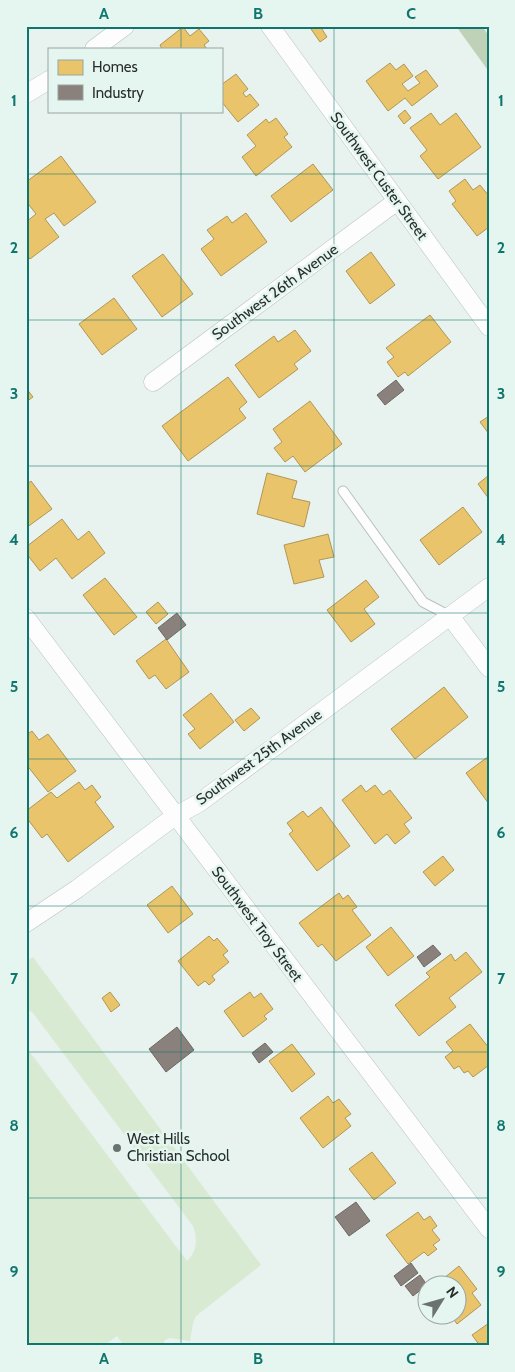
<svg xmlns="http://www.w3.org/2000/svg" width="515" height="1372" font-family="Cabin,sans-serif">
	<style>
		.green { fill: #d8ead1 }
		.forest { fill: #bfd2b7 }
		.homes { fill: #e9c46a; stroke: #af9757 }
		.industry { fill: #8a817c; stroke: #6d6864 }
		.lines { fill: none; stroke-linecap: round; stroke-linejoin: round }
		.lane-casing { stroke: #bbc3c0; stroke-width: 11 }
		.street-casing { stroke: #bbc3c0; stroke-width: 19 }
		.lane { stroke: #fcfdfc; stroke-width: 9 }
		.street { stroke: #fcfdfc; stroke-width: 18 }
		.grid { fill: none; stroke: #0f766e; stroke-width: 1; stroke-opacity: 0.55 }
		.poi-dot { fill: #6b7370; stroke: #e5f5ef; stroke-width: 2 }
		.labels { text-anchor: middle; stroke-width: 5; stroke-linejoin: round; paint-order: stroke }
		.street-label { font-size: 15px; fill: #282e2c; stroke: #e5f5ef }
		.poi-label { font-size: 15px; fill: #282e2c; stroke: #e5f5ef; text-anchor: start }
		.neatline { fill: none; stroke: #0f766e; stroke-width: 2 }
		.grid-label { font-size: 16px; text-anchor: middle; font-weight: bold; fill: #0f766e }
	</style>
	<rect width="100%" height="100%" fill="#e8f2ee"/>
	<!-- green -->
	<path class="green" d="M33,957L261,1265L196,1316L193,1323L190,1341L170,1338L165,1340L163,1346H124L117,1336L103,1346H26V1047L187,1261C197,1252 198,1238 193,1226L33,1013L26,1008V962Z"/>
	<!-- forest -->
	<path class="forest" d="M456,26H482L489,36V68L487,69Z"/>
	<!-- homes -->
	<path class="homes" d="M316,26H320L327,37L320,42L311,29Z
		M183,27L190,36L199,29L209,41L204,45L207,49H162L160,45Z
		M390,63L396,70L404,64L413,76L402,84L408,91L420,83L415,77L426,70L438,86L412,106L405,98L388,111L366,81Z
		M236,74L248,89L243,93L246,97L250,94L259,105L238,122L221,101V85Z
		M405,110L411,118L404,124L398,116Z
		M431,113L440,125L456,113L481,147L438,179L420,156L427,150L410,128Z
		M276,118L288,134L284,137L292,147L256,176L242,157L256,146L247,135L266,119L269,123Z
		M61,156L96,202L64,226L54,213L45,219L59,237L30,259L26,254V222L36,214L26,201V182Z
		M313,164L333,190L291,222L271,196Z
		M465,179L473,190L480,185L489,196V227L477,236L452,204L456,201L449,191Z
		M246,213L267,242L221,276L201,249L214,239L207,230L227,216L232,223Z
		M371,252L395,285L370,304L346,271Z
		M163,254L193,294L162,317L132,276Z
		M114,298L137,329L102,355L79,324Z
		M430,315L451,342L408,376L405,372L398,377L387,362L394,357L386,348Z
		M295,330L311,351L294,364L298,369L259,398L235,365L274,336L278,342Z
		M228,377L247,402L239,409L246,418L188,461L162,426Z
		M26,388L33,397L26,402Z
		M310,401L342,444L305,472L293,456L285,462L274,448L282,442L273,429Z
		M489,416V434L480,422Z
		M267,473L297,481L292,498L310,502L304,527L257,514Z
		M489,475V499L478,484Z
		M31,481L52,509L26,528V485Z
		M463,507L482,532L439,565L420,540Z
		M62,519L78,540L89,531L105,553L72,579L56,558L40,571L26,553V547Z
		M328,534L334,557L319,560L324,577L294,584L284,545Z
		M105,578L137,617L114,635L83,595Z
		M366,580L379,597L364,609L375,624L351,642L327,610Z
		M158,602L168,614L156,624L146,612Z
		M166,639L189,672L166,689L155,675L149,679L136,661Z
		M444,687L468,717L415,759L391,729Z
		M211,693L234,722L200,749L188,734L195,729L183,715Z
		M251,708L260,718L244,731L235,720Z
		M32,731L39,740L48,734L76,771L48,792L26,764V735Z
		M489,756V804L466,773Z
		M79,782L85,790L92,785L101,797L95,802L114,827L68,862L47,834L42,838L26,817V811L51,792L57,798Z
		M361,785L366,792L375,785L383,795L390,790L412,818L404,824L410,832L395,844L387,834L375,844L342,800Z
		M321,807L350,846L317,871L289,834L293,831L287,823L303,811L308,817Z
		M443,856L454,870L435,886L423,872Z
		M172,886L193,914L168,933L147,905Z
		M339,893L343,899L348,895L357,907L352,910L371,935L336,961L322,944L318,947L299,923Z
		M391,927L414,956L388,976L366,947Z
		M209,936L214,941L217,938L228,951L223,955L229,962L212,976L215,980L209,985L205,981L198,986L178,961Z
		M466,952L482,972L449,998L456,1007L419,1036L395,1005L430,977L426,973L451,954L455,961Z
		M110,992L120,1005L111,1012L102,998Z
		M250,992L254,998L261,993L273,1009L264,1016L267,1019L243,1037L224,1011Z
		M470,1024L489,1048V1053L487,1054L489,1057V1065L473,1077L468,1071L464,1073L459,1066L454,1069L445,1057L453,1051L446,1042Z
		M292,1044L315,1074L292,1092L269,1061Z
		M328,1096L333,1103L339,1099L351,1114L345,1118L351,1126L323,1148L300,1118Z
		M372,1152L396,1183L374,1200L349,1169Z
		M418,1212L424,1220L430,1216L437,1226L432,1230L440,1240L433,1245L437,1249L428,1256L424,1252L408,1264L386,1235Z
		M459,1266L477,1289L472,1293L481,1305L457,1324L450,1314H458V1284H448L444,1278Z
		M489,1323V1346H480L472,1335Z"/>
	<!-- industry -->
	<path class="industry" d="M396,380L404,390L385,405L377,395Z
		M177,613L186,625L167,640L158,628Z
		M433,945L441,954L424,967L417,957Z
		M177,1027L194,1050L166,1072L149,1049Z
		M265,1043L273,1052L259,1063L252,1053Z
		M356,1202L370,1221L349,1236L335,1217Z
		M411,1263L418,1273L401,1286L394,1276Z
		M420,1275L427,1285L413,1296L405,1286Z"/>
	<g class="lines">
		<!-- lane casing -->
		<g class="lane-casing">
			<path id="lane" d="M343,491L423,602L450,616"/>
		</g>
		<!-- street casing -->
		<g class="street-casing">
			<path id="street" d="M270,26L489,327
				M94,49L125,26
				M26,94L49,80
				M153,382L397,201
				M450,616L489,668
				M26,618L489,1229
				M26,923L77,889L175,816L199,803L489,587"/>
		</g>
		<!-- lane -->
		<use href="#lane" class="lane"/>
		<!-- street -->
		<use href="#street" class="street"/>
	</g>
	<!-- grid -->
	<path class="grid" d="M181,26V49M334,26V1346M181,111V1346M26,174H489M26,320H489M26,466H489M26,613H489M26,759H489M26,906H489M26,1052H489M26,1198H489"/>
	<!-- markers -->
	<circle class="poi-dot" cx="117" cy="1148" r="5"/>
	<g class="labels">
		<!-- street labels -->
		<g class="street-label">
			<text transform="translate(379 176) rotate(54)" y="5">Southwest Custer Street</text>
			<text transform="translate(275 292) rotate(-36)" y="5">Southwest 26th Avenue</text>
			<text transform="translate(259 757) rotate(-36)" y="5">Southwest 25th Avenue</text>
			<text transform="translate(257 924) rotate(53)" y="5">Southwest Troy Street</text>
		</g>
		<!-- poi labels -->
		<g class="poi-label">
			<text x="127" y="1144">West Hills<tspan x="127" dy="17">Christian School</tspan></text>
		</g>
	</g>
	<!-- border -->
	<rect width="515" height="1372" fill="none" stroke="#e5f5ef" stroke-width="55"/>
	<!-- legend -->
	<rect x="48" y="48" width="175" height="65" fill="#e5f5ef" stroke="#99a5a1"/>
	<rect x="58" y="60" width="25" height="15" fill="#e9c46a" stroke="#99a5a1"/>
	<text x="92" y="72" font-size="15" fill="#282e2c">Homes</text>
	<rect x="58" y="85" width="25" height="15" fill="#8a817c" stroke="#99a5a1"/>
	<text x="92" y="98" font-size="15" fill="#282e2c">Industry</text>
	<!-- north arrow -->
	<g transform="translate(442 1300) rotate(53)"><circle r="24" fill="#e5f5ef" stroke="#99a5a1"/>
	<path d="M0-4L9 19L0 12L-9 19Z" fill="#6b7370"/>
	<text y="-8" font-size="14" font-weight="bold" text-anchor="middle" fill="#282e2c">N</text>
	</g>
	<rect x="28" y="28" width="460" height="1316" class="neatline"/>
	<g class="grid-label">
		<text x="104" y="19">A</text>
		<text x="258" y="19">B</text>
		<text x="411" y="19">C</text>
		<text x="14" y="106">1</text>
		<text x="501" y="106">1</text>
		<text x="14" y="253">2</text>
		<text x="501" y="253">2</text>
		<text x="14" y="399">3</text>
		<text x="501" y="399">3</text>
		<text x="14" y="545">4</text>
		<text x="501" y="545">4</text>
		<text x="14" y="692">5</text>
		<text x="501" y="692">5</text>
		<text x="14" y="838">6</text>
		<text x="501" y="838">6</text>
		<text x="14" y="984">7</text>
		<text x="501" y="984">7</text>
		<text x="14" y="1131">8</text>
		<text x="501" y="1131">8</text>
		<text x="14" y="1277">9</text>
		<text x="501" y="1277">9</text>
		<text x="104" y="1364">A</text>
		<text x="258" y="1364">B</text>
		<text x="411" y="1364">C</text>
	</g>
</svg>
